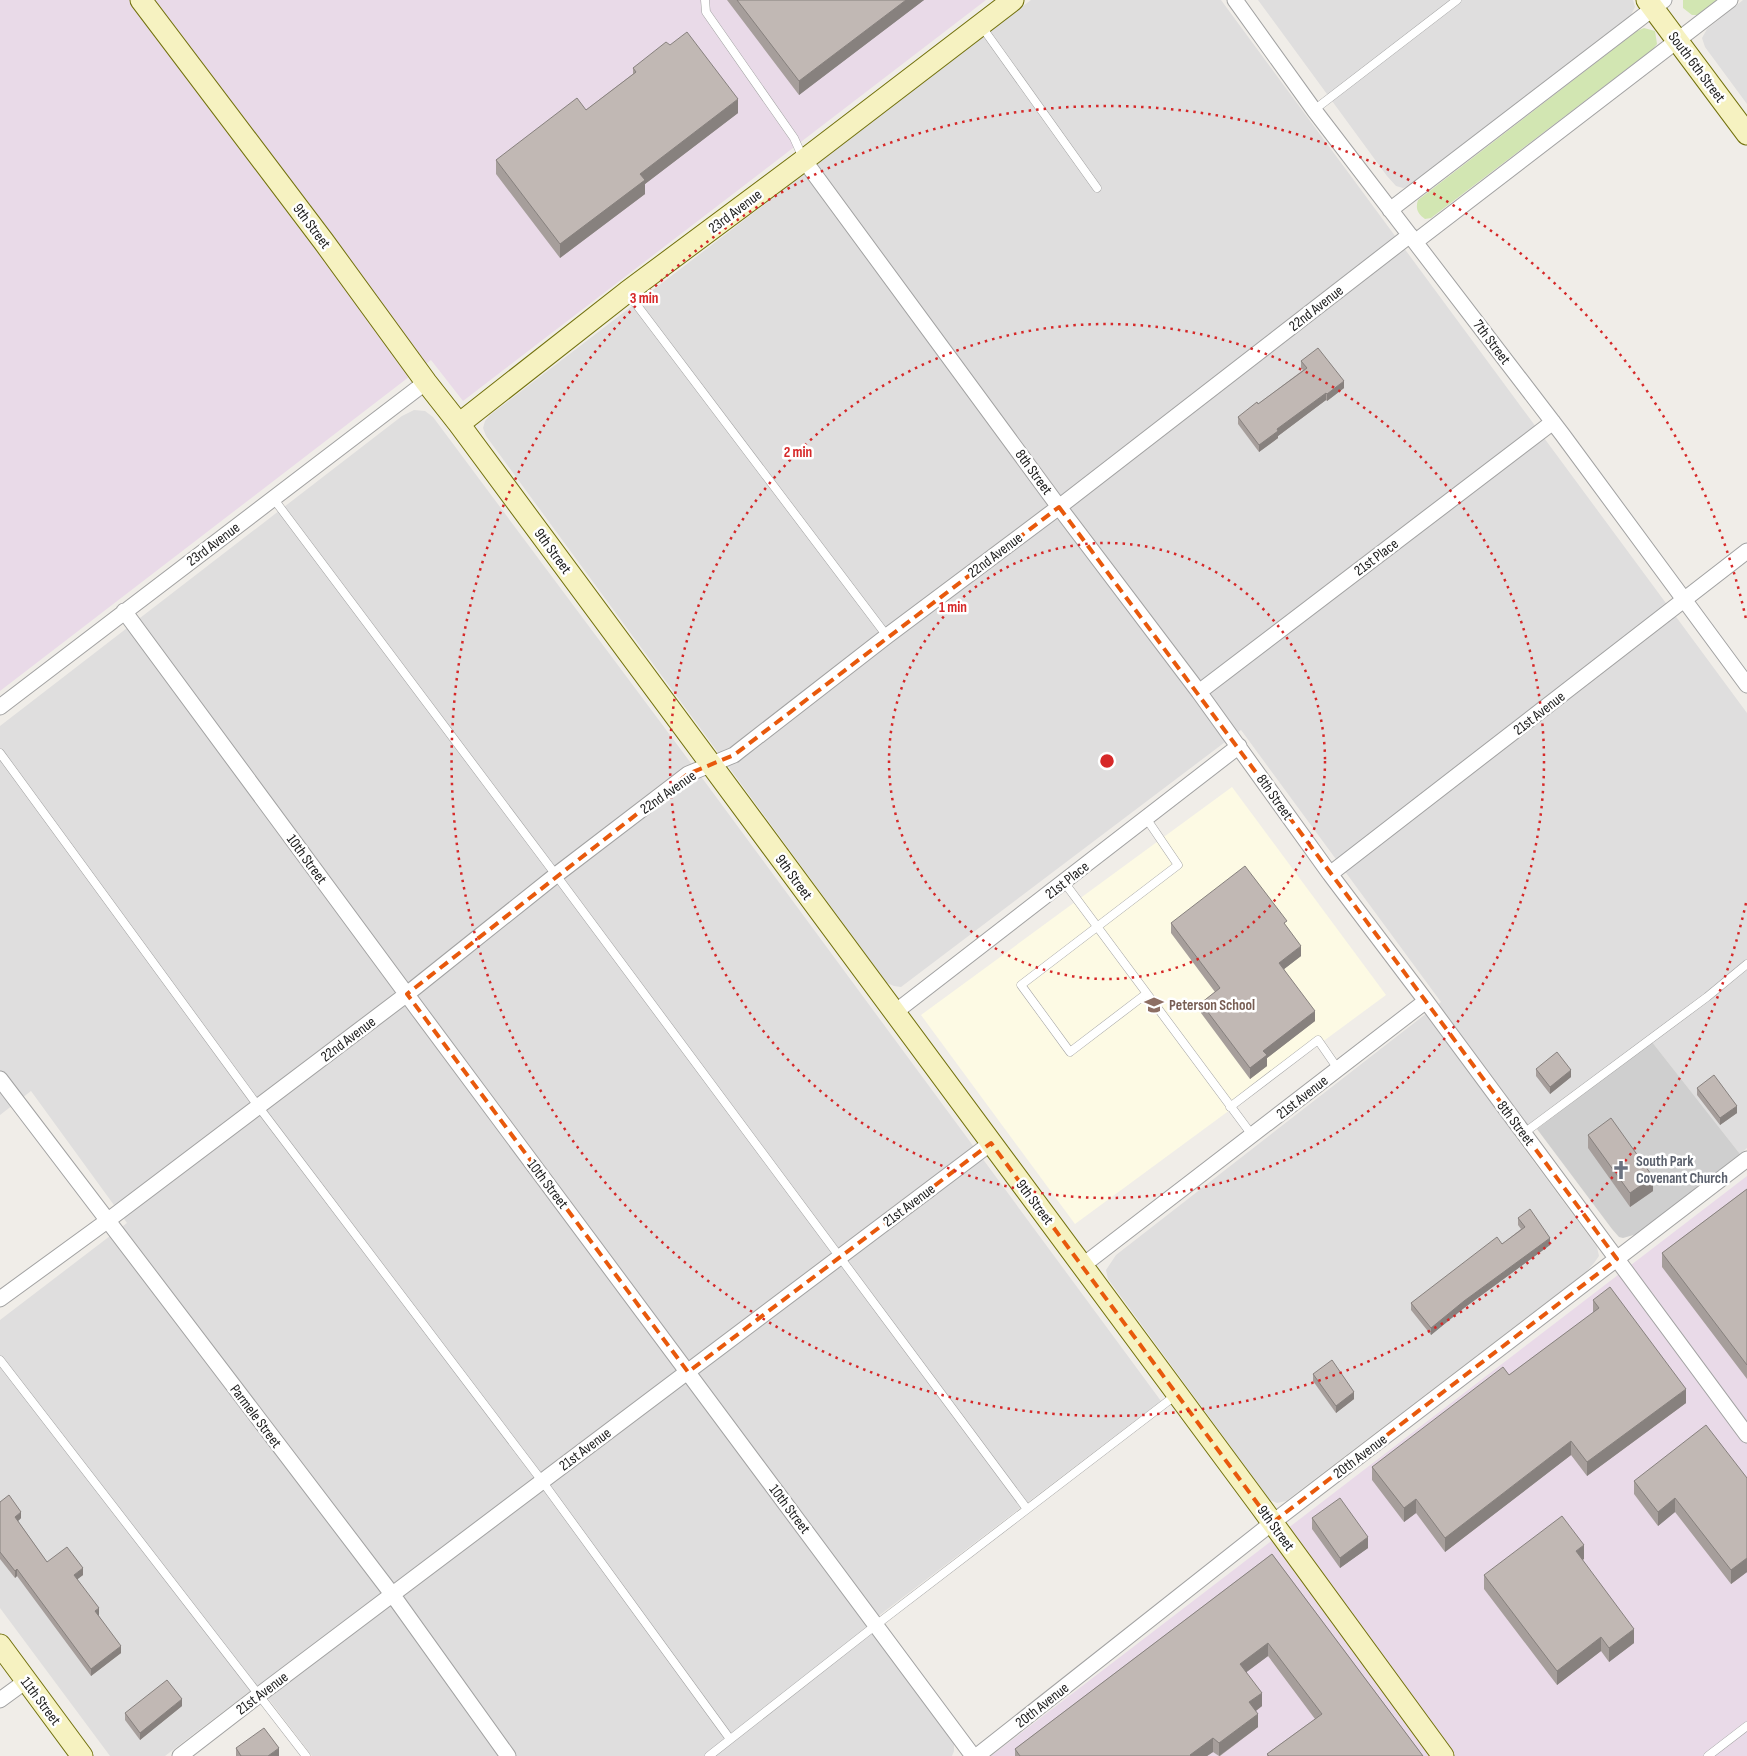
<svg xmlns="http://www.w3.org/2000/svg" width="1747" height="1756" font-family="'Sofia Sans Condensed',sans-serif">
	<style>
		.residential { fill: #dfdede }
		.industrial { fill: #e9dae8 }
		.education { fill: #fdfae4 }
		.religious { fill: #cfcfcf }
		.grass { fill: #d2e6b2 }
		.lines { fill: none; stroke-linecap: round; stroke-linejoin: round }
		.lane-casing { stroke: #a2a2a2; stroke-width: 9 }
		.street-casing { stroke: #a2a2a2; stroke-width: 17 }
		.secondary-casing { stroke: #72710d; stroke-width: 23 }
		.lane { stroke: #fff; stroke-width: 8 }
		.street { stroke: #fff; stroke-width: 15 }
		.secondary { stroke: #f6f2c1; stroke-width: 21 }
		.wall { fill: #a69e9b }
		.shaded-wall { fill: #87817e }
		.building { fill: #c1b8b4; stroke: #87817e }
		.marked { fill: none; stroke: #e8590c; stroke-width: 4; stroke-dasharray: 10 6; stroke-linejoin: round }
		.ring { fill: none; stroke: #d62828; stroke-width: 2.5; stroke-dasharray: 2.5 5 }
		.labels { text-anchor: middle; stroke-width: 5; stroke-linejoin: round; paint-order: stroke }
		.street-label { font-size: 15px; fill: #212121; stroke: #fff }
		.education-label { font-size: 15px; font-weight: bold; fill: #785e54; stroke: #fff; text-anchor: start }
		.worship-label { font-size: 15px; font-weight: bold; fill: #5b616d; stroke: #fff; text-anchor: start }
		.centre { fill: #d62828; stroke: #fff; stroke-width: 2.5 }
		.ring-label { font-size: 15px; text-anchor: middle; font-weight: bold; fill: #d62828; stroke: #fff; stroke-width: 5; stroke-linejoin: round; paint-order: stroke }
	</style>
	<rect width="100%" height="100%" fill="#f0ede8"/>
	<!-- residential -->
	<path class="residential" d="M1031,0H1221L1747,713V1148L1740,1154L1648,1037L1514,1135L1597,1247L1599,1256L1594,1263L1586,1272L1286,1501L1277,1503L1270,1500L1264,1492L1108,1279L1106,1270L1116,1255L1441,1002L1241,730L901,987L894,986L887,983L486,436L483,428L485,421L490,415Z
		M1258,0H1633L1635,7L1631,15L1623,24L1412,185L1403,188L1396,186L1387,176Z
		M1743,0H1747V104L1705,47L1702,38L1707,29Z
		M414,410L425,411L433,417L708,786L1161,1401L868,1624L954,1743V1751L952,1756H312L258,1685L165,1756H110L0,1608V1320L127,1223L31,1091L0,1115V726L402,416Z"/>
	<!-- industrial -->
	<path class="industrial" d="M0,0H986L463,401L431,360L0,691Z
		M1747,1176V1756H991Z"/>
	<!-- education -->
	<path class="education" d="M1232,787L1386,995L1075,1224L921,1015Z"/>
	<!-- religious -->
	<path class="religious" d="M1652,1042L1740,1154L1637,1234L1623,1238L1619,1237L1612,1229L1537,1129Z"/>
	<!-- grass -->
	<path class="grass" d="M1717,0L1697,15H1692L1683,8V0Z
		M1644,28L1655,31L1657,44L1653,49L1431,218L1425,219C1418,214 1415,209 1418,200L1637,31Z"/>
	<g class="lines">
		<!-- lane casing -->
		<g class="lane-casing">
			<path id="lane" d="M705,0L706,12L794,138L803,158
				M982,27L1097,188
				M1314,110L1457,0
				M627,292L887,636
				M273,498L556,875L1027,1509
				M0,753L258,1106L542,1481L730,1739
				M1146,818L1178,865L1021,985L1070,1052L1146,994
				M1064,882L1252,1135
				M1230,1107L1318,1040L1338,1069
				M1524,1133L1707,997L1747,964
				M0,1360L306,1756
				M709,1756L876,1625L1176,1395
				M1708,1756L1747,1726"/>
		</g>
		<!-- street casing -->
		<g class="street-casing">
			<path id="street" d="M1235,0L1314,110L1562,434L1747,685
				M804,160L1059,507L1199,692L1330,874L1426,1001L1747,1435
				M1390,210L1664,0
				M1415,242L1730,0
				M124,611L419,1011L973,1756
				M1199,692L1553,422
				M0,707L426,382
				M1330,874L1747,551
				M894,1013L1239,746
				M0,1079L392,1594L508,1756
				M1082,1266L1426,1001
				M0,1299L107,1221L407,994L556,875L688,774L734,755L739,751L887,636L1059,507L1410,235
				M0,1700L26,1681
				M180,1756L259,1695L991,1143
				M977,1756L1272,1523L1747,1159"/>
		</g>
		<!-- secondary casing -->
		<g class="secondary-casing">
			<path id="secondary" d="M141,0L324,242L426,382L459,424L1261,1507L1443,1756
				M1647,0L1747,134
				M459,424L627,292L804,160L1013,0
				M0,1645L82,1756"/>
		</g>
		<!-- lane -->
		<use href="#lane" class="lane"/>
		<!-- street -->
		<use href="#street" class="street"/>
		<!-- secondary -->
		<use href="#secondary" class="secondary"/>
	</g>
	<!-- wall -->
	<path class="wall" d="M727,0H924L799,95Z
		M670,45L738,113L645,184V194L560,258L496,174V160L586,110L633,74V68Z
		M1301,361L1344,388L1327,401L1326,400L1278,436V438L1259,452L1238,424V417L1258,404L1303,370L1301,368Z
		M1171,923L1287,927L1301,956L1284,969L1315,1021L1267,1058V1066L1250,1079L1201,1013V1003L1215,992L1171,933Z
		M1536,1069L1571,1077L1550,1094L1536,1076Z
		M1697,1088L1737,1113L1720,1125L1697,1095Z
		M1588,1135L1653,1191L1630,1207L1588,1148Z
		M1747,1189V1379L1662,1267V1253Z
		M1518,1218L1550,1245L1464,1308L1431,1335L1411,1310V1303L1502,1244L1521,1229L1518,1225Z
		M1593,1300L1686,1403L1587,1476L1571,1455L1445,1552L1416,1513L1404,1522L1372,1480V1467L1509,1375L1593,1313Z
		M1313,1374L1354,1399L1336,1413L1313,1381Z
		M1747,1478V1572L1731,1584L1675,1512L1658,1526L1634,1494V1481Z
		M0,1502L21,1518L18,1521L47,1562L83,1575L77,1579L121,1653L91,1676L17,1576L15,1578L0,1559Z
		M1312,1518L1368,1548L1340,1568L1312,1529Z
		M1272,1554L1423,1756H1267V1754L1315,1719L1268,1656L1246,1672L1262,1706L1256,1711L1258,1727L1220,1756H1219L1213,1752L1207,1756H1015V1749Z
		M1584,1559L1582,1560L1634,1643L1609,1662L1601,1651L1557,1685L1484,1589V1575Z
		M182,1706L140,1740L125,1720V1713Z
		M236,1748L279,1756H236Z"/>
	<!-- shaded-wall -->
	<path class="shaded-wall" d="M906,0H924L799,95V81Z
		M738,99V113L645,184V194L560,258V244L640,174Z
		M1344,381V388L1327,401V394Z
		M1326,393V400L1278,436V438L1259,452V445L1277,429Z
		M1301,946V956L1279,973V963Z
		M1315,1011V1021L1267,1058V1066L1250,1079V1068L1263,1051Z
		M1571,1070V1077L1550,1094V1087Z
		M1737,1106V1113L1720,1125V1118Z
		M1653,1177V1191L1630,1207V1193Z
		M1550,1238V1245L1464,1308L1431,1335V1328L1464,1301Z
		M1686,1389V1403L1587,1476V1462Z
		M1354,1392V1399L1336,1413V1406Z
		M1571,1441V1455L1445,1552V1538Z
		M1675,1498V1512L1658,1526V1512Z
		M1416,1499V1513L1404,1522V1508Z
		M21,1512V1518L15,1524V1517Z
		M1368,1537V1548L1340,1568V1558Z
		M1584,1545V1559L1576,1565V1551Z
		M1747,1558V1572L1731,1584V1570Z
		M83,1568V1575L74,1582V1575Z
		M17,1569V1576L15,1578V1571Z
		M99,1608V1615L95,1618V1611Z
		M1634,1629V1643L1609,1662V1648Z
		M1601,1637V1651L1557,1685V1671Z
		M1268,1643V1656L1240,1677V1664Z
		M121,1646V1653L91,1676V1669Z
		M1262,1693V1706L1249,1716V1702Z
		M182,1699V1706L140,1740V1733Z
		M1258,1714V1727L1219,1756V1743Z
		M1213,1738V1752L1207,1756H1190V1755Z
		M279,1748V1756H268Z"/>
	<!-- building -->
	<path class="building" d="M737,0H906L799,81Z
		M687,32L738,99L640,174L645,180L560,244L496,160L577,98L586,110L636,72L633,68L666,42L670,45Z
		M1318,348L1344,381L1327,394L1326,393L1277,429L1278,431L1259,445L1238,417L1257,402L1258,404L1307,368L1301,361Z
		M1245,866L1287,921L1284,923L1301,946L1279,963L1315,1011L1263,1051L1267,1055L1250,1068L1201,1003L1220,988L1171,923Z
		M1557,1052L1571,1070L1550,1087L1536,1069Z
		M1714,1075L1737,1106L1720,1118L1697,1088Z
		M1611,1118L1653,1177L1630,1193L1588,1135Z
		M1747,1189V1365L1662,1253Z
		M1530,1209L1550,1238L1464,1301L1431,1328L1411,1303L1497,1237L1502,1244L1525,1227L1518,1218Z
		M1610,1287L1686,1389L1587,1462L1571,1441L1445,1538L1416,1499L1404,1508L1372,1467L1503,1367L1509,1375L1599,1308L1593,1300Z
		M1332,1360L1354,1392L1336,1406L1313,1374Z
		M1706,1425L1747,1478V1558L1731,1570L1675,1498L1658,1512L1634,1481Z
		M9,1495L21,1512L15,1517L47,1562L67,1547L83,1568L74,1575L99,1608L95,1611L121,1646L91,1669L17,1569L15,1571L0,1552V1502Z
		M1340,1498L1368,1537L1340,1558L1312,1518Z
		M1562,1516L1584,1545L1576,1551L1634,1629L1609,1648L1601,1637L1557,1671L1484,1575Z
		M1272,1554L1423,1756H1269L1267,1754L1322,1714L1268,1643L1240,1664L1262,1693L1249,1702L1258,1714L1219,1743L1213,1738L1190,1755L1191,1756H1020L1015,1749Z
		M167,1680L182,1699L140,1733L125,1713Z
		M264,1728L279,1748L268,1756H241L236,1748Z"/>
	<!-- marked area -->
	<path class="marked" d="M1059,507L1617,1259L1272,1523L991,1143L688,1372L407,994L688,774L734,755Z"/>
	<!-- distance rings -->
	<g class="ring">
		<circle cx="1107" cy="761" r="218"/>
		<circle cx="1107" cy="761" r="437"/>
		<path d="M1746 903A655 655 0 1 1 1746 619"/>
	</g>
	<!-- icons -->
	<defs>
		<g id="school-bare" transform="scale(1.5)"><path d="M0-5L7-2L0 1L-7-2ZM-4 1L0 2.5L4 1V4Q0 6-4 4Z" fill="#8d6e63" stroke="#fff" stroke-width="2.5" paint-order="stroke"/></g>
		<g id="church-bare" transform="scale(1.5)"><path d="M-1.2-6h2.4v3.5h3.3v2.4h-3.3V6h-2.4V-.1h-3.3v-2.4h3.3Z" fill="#6b7280" stroke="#fff" stroke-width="2.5" paint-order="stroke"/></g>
	</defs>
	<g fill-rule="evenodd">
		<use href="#school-bare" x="1154" y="1005"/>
		<use href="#church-bare" x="1621" y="1170"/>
	</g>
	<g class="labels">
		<!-- street labels -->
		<g class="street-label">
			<text transform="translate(1697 67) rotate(53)" y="5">South 6th Street</text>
			<text transform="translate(735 211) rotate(-37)" y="5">23rd Avenue</text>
			<text transform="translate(312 226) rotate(53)" y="5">9th Street</text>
			<text transform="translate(1316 308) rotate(-38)" y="5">22nd Avenue</text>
			<text transform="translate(1492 342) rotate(53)" y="5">7th Street</text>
			<text transform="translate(1034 472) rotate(54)" y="5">8th Street</text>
			<text transform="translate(213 544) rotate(-37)" y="5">23rd Avenue</text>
			<text transform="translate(553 551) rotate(54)" y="5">9th Street</text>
			<text transform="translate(995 555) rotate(-37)" y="5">22nd Avenue</text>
			<text transform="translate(1376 557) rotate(-37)" y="5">21st Place</text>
			<text transform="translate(1539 713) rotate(-38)" y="5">21st Avenue</text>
			<text transform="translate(668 792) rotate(-35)" y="5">22nd Avenue</text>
			<text transform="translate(1275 797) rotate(55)" y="5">8th Street</text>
			<text transform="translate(307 859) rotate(54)" y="5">10th Street</text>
			<text transform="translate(794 877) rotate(54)" y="5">9th Street</text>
			<text transform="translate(1067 880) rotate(-38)" y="5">21st Place</text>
			<text transform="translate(348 1039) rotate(-37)" y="5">22nd Avenue</text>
			<text transform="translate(1302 1097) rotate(-38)" y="5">21st Avenue</text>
			<text transform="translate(1516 1123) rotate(53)" y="5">8th Street</text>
			<text transform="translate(548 1184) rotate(53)" y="5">10th Street</text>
			<text transform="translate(1035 1202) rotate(53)" y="5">9th Street</text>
			<text transform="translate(909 1205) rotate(-37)" y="5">21st Avenue</text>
			<text transform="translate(256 1416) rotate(53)" y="5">Parmele Street</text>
			<text transform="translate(585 1449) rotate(-37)" y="5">21st Avenue</text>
			<text transform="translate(1360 1456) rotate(-37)" y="5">20th Avenue</text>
			<text transform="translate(790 1509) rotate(53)" y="5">10th Street</text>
			<text transform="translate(1276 1528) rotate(54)" y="5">9th Street</text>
			<text transform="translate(262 1693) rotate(-37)" y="5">21st Avenue</text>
			<text transform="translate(41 1701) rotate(53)" y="5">11th Street</text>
			<text transform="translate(1042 1705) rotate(-38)" y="5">20th Avenue</text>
		</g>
		<!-- education labels -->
		<g class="education-label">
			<text x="1169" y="1010">Peterson School</text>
		</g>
		<!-- worship labels -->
		<g class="worship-label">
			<text x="1636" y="1166">South Park<tspan x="1636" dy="17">Covenant Church</tspan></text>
		</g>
	</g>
	<circle cx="1107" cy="761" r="8" class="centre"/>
	<g class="ring-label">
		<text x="644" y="303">3 min</text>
		<text x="798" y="457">2 min</text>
		<text x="953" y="612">1 min</text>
	</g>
</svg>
